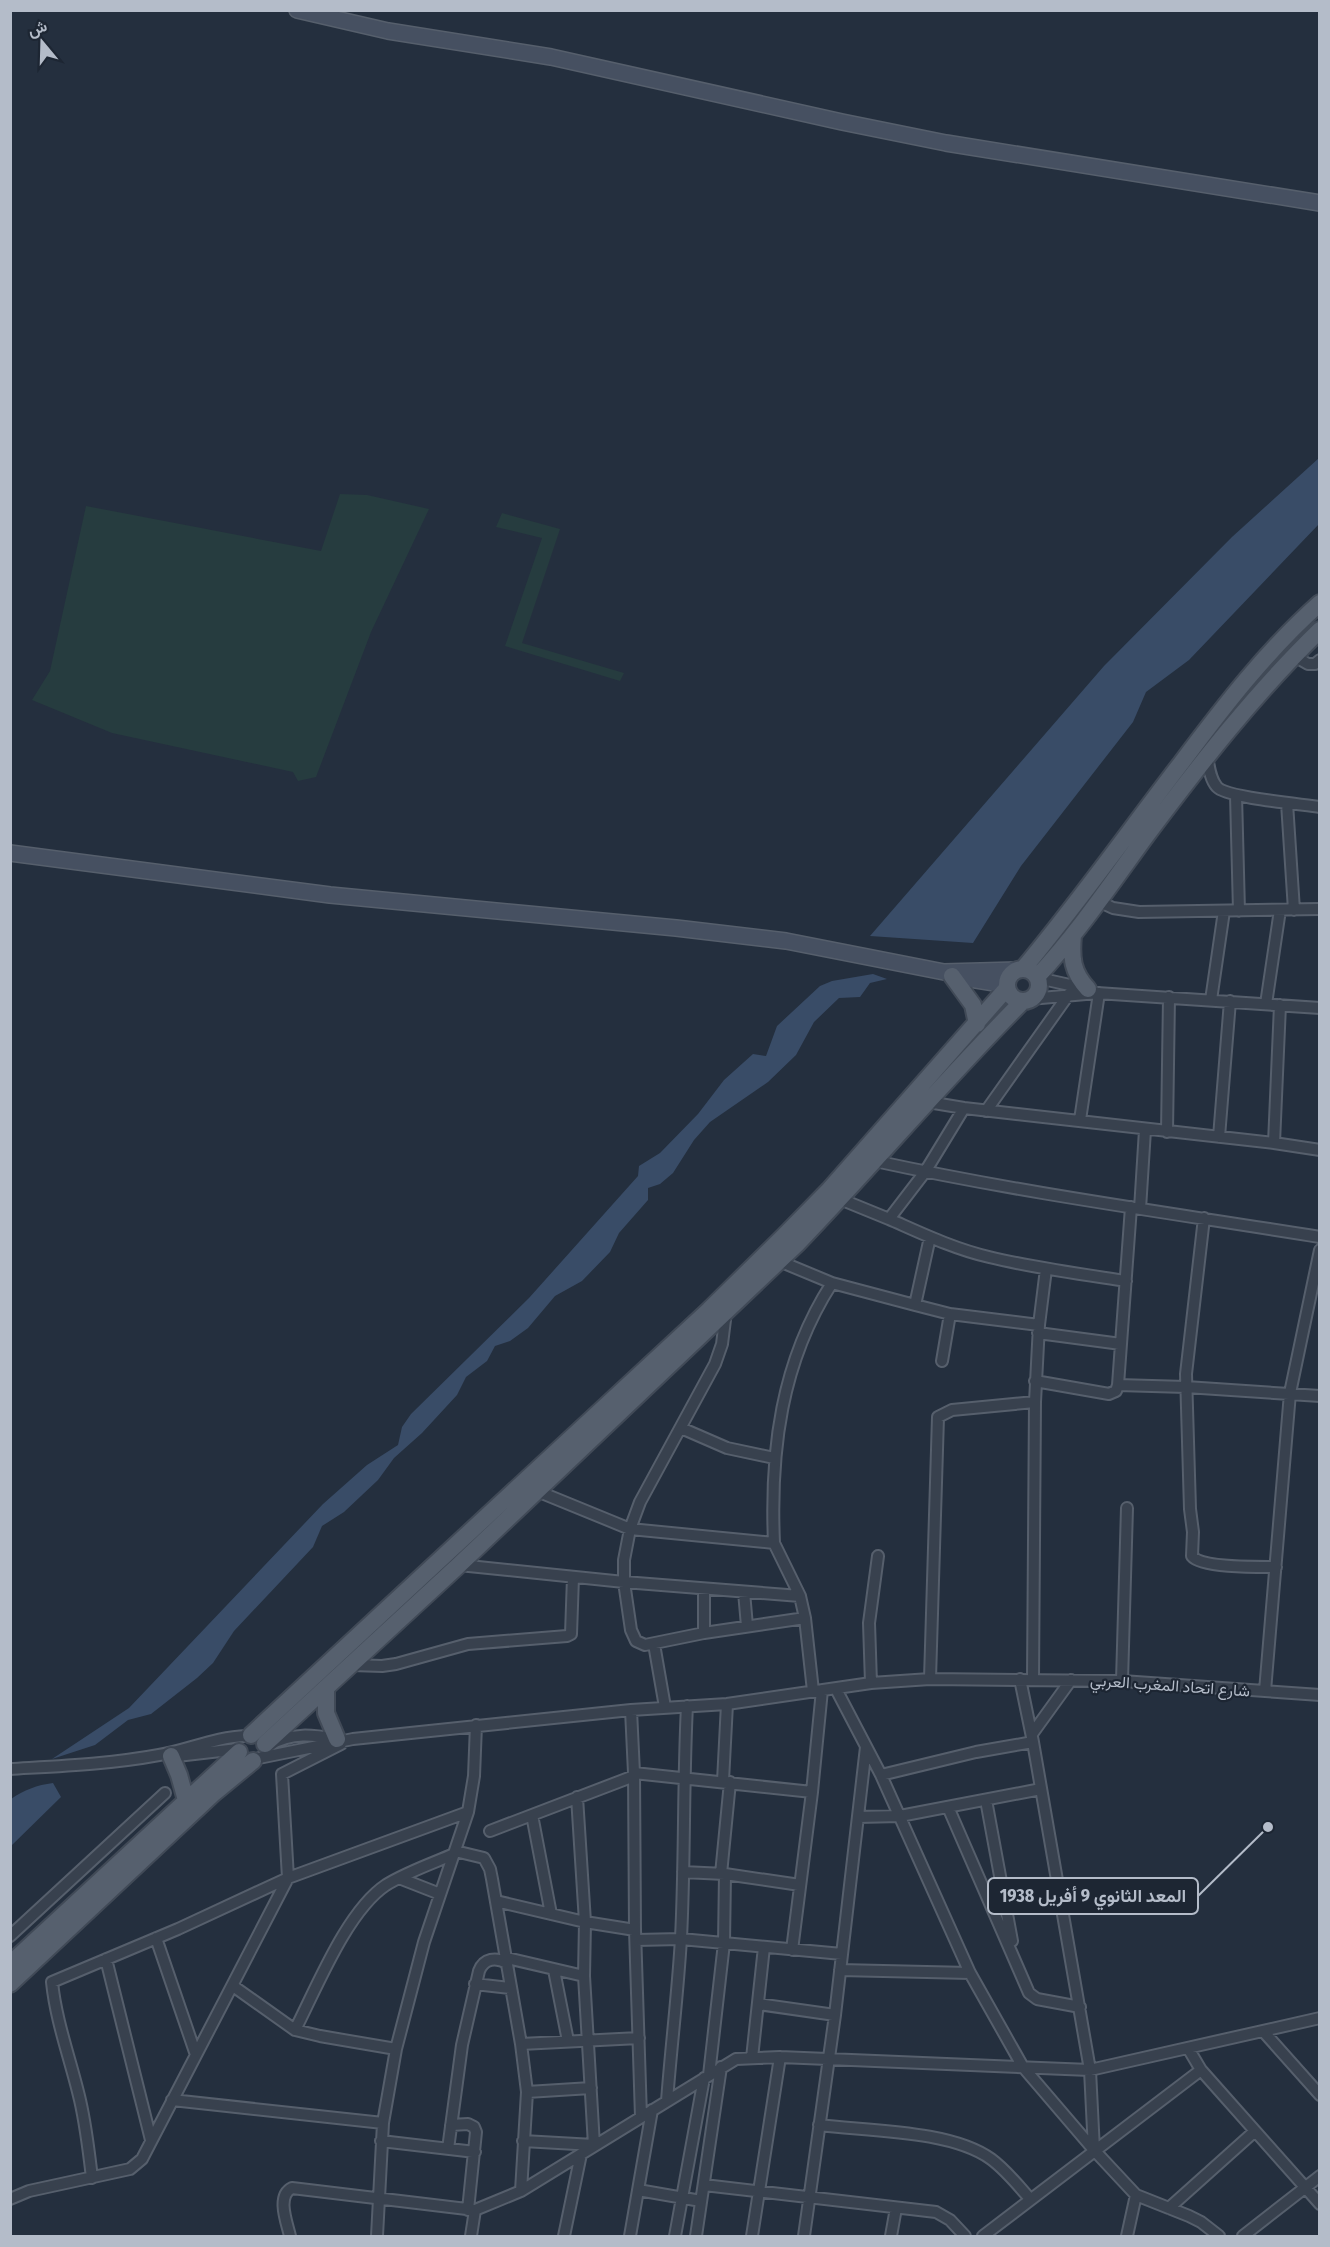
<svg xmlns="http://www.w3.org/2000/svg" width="1330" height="2247" font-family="'Fira Sans Condensed',Vazirmatn,sans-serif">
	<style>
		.green { fill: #263c3f }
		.water { fill: #394c67 }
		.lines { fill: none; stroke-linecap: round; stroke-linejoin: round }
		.street-casing { stroke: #565f6c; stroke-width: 14 }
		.secondary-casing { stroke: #565f6c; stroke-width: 18 }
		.primary-casing { stroke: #414a57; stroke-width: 20 }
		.street { stroke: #38414e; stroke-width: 10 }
		.secondary { stroke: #465061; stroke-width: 15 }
		.primary { stroke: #56606e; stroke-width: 16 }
		.labels { text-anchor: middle; stroke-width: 4.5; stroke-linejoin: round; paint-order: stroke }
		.street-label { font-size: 16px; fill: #b4bcc9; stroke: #1d2633 }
		.leader { fill: none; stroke: #b4bcc9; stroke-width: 2 }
		.callout-dot { fill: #b4bcc9; stroke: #1d2633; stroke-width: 2 }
		.callout { fill: #1d2633; stroke: #b4bcc9; stroke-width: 2 }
		.callout-label { font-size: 18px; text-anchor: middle; font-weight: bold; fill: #b4bcc9 }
	</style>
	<rect width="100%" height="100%" fill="#242f3e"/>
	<!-- green -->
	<path class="green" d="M340,494L367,495L429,509L371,632L316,777L298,781L293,772L112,733L32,700L50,671L86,506L321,551Z
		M502,513L560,529L522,643L624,673L620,681L505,646L542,538L496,527Z"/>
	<!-- water -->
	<path class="water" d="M1319,458V524L1189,660L1146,692L1133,722L1021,866L973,943L870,936L1104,666L1232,537Z
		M873,974L887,979L870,983L860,997L839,998L814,1022L796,1055L768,1082L710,1122L694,1140L673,1173L660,1184L648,1188V1200L619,1233L610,1252L582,1281L555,1296L528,1328L510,1341L495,1346L487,1361L466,1377L457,1395L422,1433L394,1458L378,1480L344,1512L322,1526L313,1547L234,1631L213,1663L197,1678L151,1714L128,1720L95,1745L52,1759L129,1708L323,1504L367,1465L398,1445L402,1427L411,1414L529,1298L638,1176L639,1166L660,1153L698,1114L724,1080L753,1054L766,1056L777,1026L820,986L832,981Z
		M53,1783L61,1797L11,1846V1799C24,1790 37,1785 53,1783Z"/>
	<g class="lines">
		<!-- street casing -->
		<g class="street-casing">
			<path id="street" d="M1294,656L1308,664H1315L1320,660
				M1207,756C1209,767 1210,779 1217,787C1227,798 1301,804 1320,807
				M1236,795L1239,911
				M1287,803L1294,910
				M1098,901L1113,908L1139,912L1320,909
				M1038,978L1088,989
				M1030,999L1097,993L1320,1008
				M1211,1000L1224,911
				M1266,1004L1280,910
				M928,1102L964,1108L1274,1143L1320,1150
				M964,1108L925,1172L889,1219C921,1233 954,1249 989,1257C1034,1268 1080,1274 1126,1281
				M986,1111L1069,994
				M1080,1120L1099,993
				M1167,1132L1169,997
				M1219,1137L1230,1001
				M1274,1143L1280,1005
				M875,1161C1022,1193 1171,1213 1320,1237
				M840,1199L889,1219
				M1140,1209L1145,1130
				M1204,1218L1186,1374L1190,1509L1193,1532L1192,1556C1201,1568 1260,1567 1276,1567
				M930,1237L915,1305L950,1314L1039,1325
				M832,1283L915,1305
				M726,1312L722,1344L715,1364L640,1502L630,1529L624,1560V1582L631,1630L636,1641L645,1645L704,1633L805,1618
				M1038,1333L1121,1344
				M942,1361L950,1314
				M1035,1381L1109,1394L1116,1391L1118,1385L1131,1207
				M1118,1385L1186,1387L1320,1396
				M681,1428L727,1448L774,1458
				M537,1491L630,1529L774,1543L800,1596L805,1618L813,1691
				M774,1543C770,1451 781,1362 832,1283L779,1261
				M459,1565L624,1582L800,1596
				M744,1592L747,1626
				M704,1633V1589
				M654,1644L665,1707
				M352,1665L382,1666L396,1664L468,1644L567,1636L571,1634L573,1577
				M930,1679L938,1417L952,1410L1035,1402
				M1020,1679L1033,1742L1090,2070L1094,2150
				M1033,1679L1035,1402L1039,1325L1046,1269
				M1122,1681L1127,1508
				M871,1683L869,1623L878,1556
				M836,1689L881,1775L970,1973L1023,2067L1094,2150L1136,2195L1189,2216L1201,2222L1219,2236
				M1265,1691L1290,1393L1320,1250
				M631,1710L634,1773L635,1930L641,2117
				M1032,1734L1071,1680
				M270,1745C292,1732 313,1735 337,1739
				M177,1756L238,1749
				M259,1758L353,1739L631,1710L727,1704L871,1683L930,1679L1122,1681L1320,1695
				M10,1769C60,1766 111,1764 159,1755C188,1750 216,1737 246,1736
				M634,1773L812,1792
				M881,1775L976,1752L1033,1742
				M723,1781L727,1704
				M986,1800L1012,1941
				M948,1807L1029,1993L1037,1999L1080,2007
				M532,1815L551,1914
				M858,1817L900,1816L1041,1789
				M490,1831L634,1776
				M455,1851L484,1858L490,1869L492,1879L521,2044L527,2092L521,2191
				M683,1872L725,1874L800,1885
				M721,1874L730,1782
				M399,1878L440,1894
				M496,1901L585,1922L635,1930
				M10,1936L165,1793
				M156,1938L196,2055
				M636,1940L681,1939L842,1954
				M792,1950L812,1792L822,1690
				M507,1958L584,1976
				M106,1959L151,2140
				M554,1970L568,2041
				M840,1970L970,1973
				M475,1984L510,1988
				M233,1986L295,2030L320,2036L396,2049
				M758,2004L835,2015
				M295,2030C317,1987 347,1911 386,1885C407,1872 431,1864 454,1854
				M1263,2031L1320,2095
				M521,2044L639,2038
				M1188,2048L1201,2070L1320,2204
				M752,2058L764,1947
				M709,2075L724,1943L725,1874
				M527,2092L591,2088
				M172,2100L383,2123
				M667,2101C671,2047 678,1992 681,1938C685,1860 683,1783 687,1706
				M451,2125L468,2124L474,2127L476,2132L468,2210
				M819,2125C868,2131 951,2130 991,2159C1006,2170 1018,2185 1030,2199
				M381,2141L475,2152
				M523,2141L594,2145L584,1976L585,1922L577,1797
				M448,2149L462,2045L479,1971C484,1958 496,1957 507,1963
				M92,2178C89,2152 86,2126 80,2100C71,2061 56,2022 52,1982L178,1929L288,1878L468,1812
				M704,2185L936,2212L950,2220L965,2236
				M638,2190L701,2201
				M10,2199L29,2191L130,2169L142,2159L288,1878L282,1774L341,1744
				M1169,2208L1255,2131
				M290,2236C287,2223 276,2196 292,2188L475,2210L521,2191L736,2059L780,2057L1090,2070L1320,2018
				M377,2236L383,2123L396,2049L424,1942L468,1812L474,1776L476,1725
				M471,2236L475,2210
				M564,2236L581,2154
				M630,2236L652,2110
				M675,2236L704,2078
				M696,2236L721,2067
				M752,2236L780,2057
				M804,2236L835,2015L866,1747
				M891,2236L896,2208
				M983,2236L1201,2070
				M1127,2236L1136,2195
				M1243,2236L1320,2176"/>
		</g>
		<!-- secondary casing -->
		<g class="secondary-casing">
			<path id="secondary" d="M297,10L388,31L551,57L842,122L946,143L1320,203
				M10,853L330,895L676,928L786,941L944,972L1017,970
				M958,977L1007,985"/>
		</g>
		<!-- primary casing -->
		<g class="primary-casing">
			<path id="primary" d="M1073,935C1071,958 1072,972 1088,989
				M1023,969C1079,902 1129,831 1182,762C1224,706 1267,650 1320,603
				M1007 985a16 16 0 1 1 32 0a16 16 0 1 1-32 0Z
				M952,976L973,1005L977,1024
				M1037,977C1077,934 1111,884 1146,836C1200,764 1255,693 1320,630
				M326,1689V1713L337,1739
				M251,1735L709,1310L784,1236L829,1190L1007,988
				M265,1744L459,1565L797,1244C874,1164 945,1079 1023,1001
				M171,1756L179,1775L186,1800
				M10,1964L239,1752
				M10,1984L214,1793L253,1761"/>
		</g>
		<!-- street -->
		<use href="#street" class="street"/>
		<!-- secondary -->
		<use href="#secondary" class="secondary"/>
		<!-- primary -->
		<use href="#primary" class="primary"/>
	</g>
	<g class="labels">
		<!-- street labels -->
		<g class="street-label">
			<text transform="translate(1170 1685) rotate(4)" y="6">شارع اتحاد المغرب العربي</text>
		</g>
	</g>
	<!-- callouts -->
	<path class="leader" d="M1268 1827L1198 1896"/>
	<circle class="callout-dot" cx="1268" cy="1827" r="6"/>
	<rect class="callout" x="988" y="1878" width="210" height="36" rx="6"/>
	<g class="callout-label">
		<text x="1093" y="1902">المعد الثانوي 9 أفريل 1938</text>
	</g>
	<!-- border -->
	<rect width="1330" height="2247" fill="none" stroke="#b4bcc9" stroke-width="24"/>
	<!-- north arrow -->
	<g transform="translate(42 42) rotate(341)" stroke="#1d2633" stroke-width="4.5" paint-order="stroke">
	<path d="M0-4.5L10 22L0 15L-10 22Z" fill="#b4bcc9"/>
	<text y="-9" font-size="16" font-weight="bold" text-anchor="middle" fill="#b4bcc9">ش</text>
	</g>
</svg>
